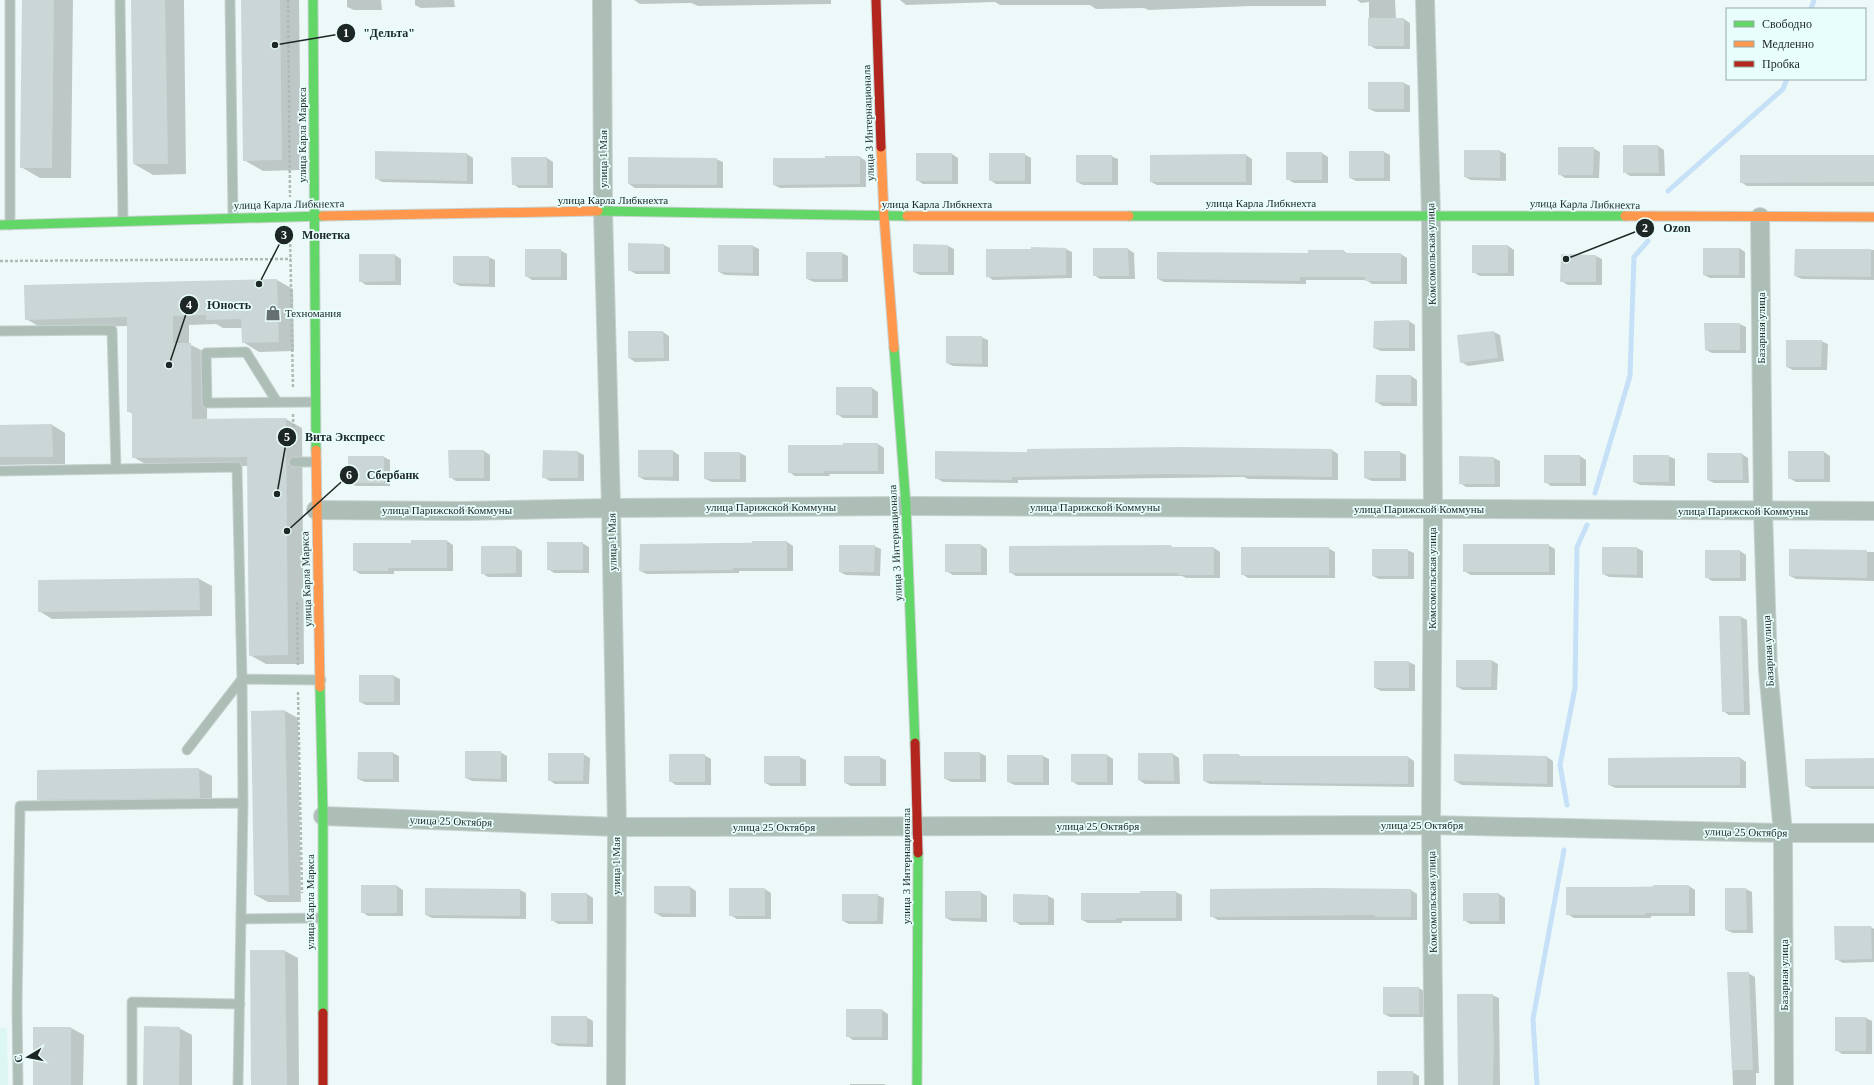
<svg xmlns="http://www.w3.org/2000/svg" width="1874" height="1085" font-family="Georgia,serif">
	<style>
		.built { fill: #dcf6f3 }
		.shadow { fill: #0003 }
		.lines { fill: none; stroke-linecap: round; stroke-linejoin: round }
		.stream { stroke: #c6e0f8; stroke-width: 5 }
		.building { fill: #cbd6d7 }
		.lane-casing { stroke: #c8d2d1; stroke-width: 11 }
		.street-casing { stroke: #c8d2d1; stroke-width: 20 }
		.fast-casing { stroke: #c8d2d1; stroke-width: 11 }
		.slow-casing { stroke: #c8d2d1; stroke-width: 11 }
		.jam-casing { stroke: #c8d2d1; stroke-width: 11 }
		.path { stroke: #adbbb7; stroke-width: 2.5; stroke-dasharray: 3 2; stroke-linecap: butt }
		.lane { stroke: #adbeb7; stroke-width: 9 }
		.street { stroke: #adbeb7; stroke-width: 18 }
		.fast { stroke: #63d668; stroke-width: 9 }
		.slow { stroke: #ff974d; stroke-width: 9 }
		.jam { stroke: #b3261e; stroke-width: 9 }
		.labels { text-anchor: middle; stroke-width: 3.5; stroke-linejoin: round; paint-order: stroke }
		.street-label { font-size: 11px; fill: #1d2726; stroke: #e8fefc }
		.poi-label { font-size: 11px; fill: #1d2726; stroke: #e8fefc; text-anchor: start }
		.leader { fill: none; stroke: #1d2726; stroke-width: 1.5 }
		.callout-dot { fill: #1d2726; stroke: #e8fefc; stroke-width: 1.5 }
		.mark-label { font-size: 12px; text-anchor: middle; font-weight: bold; fill: #fff }
		.callout-label { font-size: 12px; text-anchor: middle; font-weight: bold; fill: #1d2726; stroke: #e8fefc; stroke-width: 3.5; stroke-linejoin: round; paint-order: stroke }
	</style>
	<rect width="100%" height="100%" fill="#edf9f8"/>
	<!-- built -->
	<path class="built" d="M0,1028H7L8,1085H0Z"/>
	<!-- shadow -->
	<path class="shadow" d="M23,0H73L71,178H40L21,167Z
		M132,0H184L186,174L153,175L134,164Z
		M242,0H299L301,170L263,171L244,160Z
		M347,0H381L382,10H354L347,7Z
		M415,0H460H454L455,7L421,8L415,5Z
		M634,0H831V4L698,6L691,3L640,4Z
		M900,0H1326V6H1251L1148,10L1144,8L1096,9L1090,5H1000L995,2L906,5Z
		M1357,0H1395L1396,19H1404L1410,23V49H1376L1369,45V2L1361,3Z
		M1404,83L1410,86V112H1376L1369,109Z
		M1624,146H1658L1664,150L1665,176H1630L1624,172Z
		M1593,148L1600,152L1599,178H1565L1559,174Z
		M1500,151L1506,154V181L1471,180L1465,177Z
		M1350,152H1384L1390,155V181H1356L1350,178Z
		M1322,153L1328,157V183H1294L1287,179Z
		M467,154L473,158V184L382,182L376,178Z
		M952,154L958,158V184H923L917,180Z
		M1024,154L1031,158V184H996L990,180Z
		M1246,155L1252,159V185H1157L1151,182Z
		M1111,156L1118,159V185H1083L1077,182Z
		M1874,156V186H1747L1741,182Z
		M860,157L866,161V187L780,188L774,185V159Z
		M547,158L553,162V188H519L513,184Z
		M716,159L723,162V188H635L629,184Z
		M664,245L670,248V274H636L629,270Z
		M914,245L948,246L954,249V275H920L914,272Z
		M753,246L759,249V276L725,275L719,272Z
		M1508,246L1514,250V276H1480L1473,272Z
		M1739,248L1745,252V278H1710L1704,275Z
		M1066,249L1072,252V278L993,280L987,276V250Z
		M1094,249H1128L1134,253L1135,279H1100L1094,275Z
		M560,250L567,254V280H532L526,276Z
		M1796,250H1874V280L1802,279L1795,276Z
		M1343,251L1349,254H1401L1407,258V284H1372L1366,280H1306V284L1164,282L1158,279L1309,254Z
		M842,253L848,256V282H814L807,279Z
		M395,255L401,259V285H366L360,281Z
		M1596,256L1602,259V285H1568L1561,281Z
		M488,257L495,260V287L460,286L454,283Z
		M277,280L293,289L294,351L259,352L243,342V328H223L216,324L189,325V344L207,353V420L286,419L302,428L304,664H266L250,655L248,466H149L133,457V414L128,411V326L42,328L26,319Z
		M1409,321L1415,325V351H1381L1374,348L1375,322Z
		M1740,324L1746,327V353H1712L1706,350Z
		M629,332H663L669,336V361L635,362L629,358Z
		M1494,332L1500,335L1504,361L1468,366L1461,362Z
		M981,337L988,340V367L953,366L947,363Z
		M1821,341L1828,344L1827,370H1793L1787,367Z
		M1411,376L1417,380V406H1383L1376,402Z
		M872,388L878,392V418H843L837,414Z
		M52,425L65,433V464L0,465V426Z
		M878,444L884,448V474H829L830,476H795L789,472V446Z
		M1332,450L1338,454V480L1248,479L1244,477L1018,480V483L943,482L936,478L1028,453Z
		M484,451L490,455V481H456L450,477Z
		M544,451L578,452L584,455V481H550L543,477Z
		M639,451H673L679,455V481L645,480L639,477Z
		M1400,452L1406,455V481H1372L1365,478Z
		M1824,452L1830,456V482H1796L1789,478Z
		M740,453L746,456V482H712L705,479Z
		M1708,454H1742L1748,458L1749,483H1714L1708,480Z
		M1580,456L1586,460V486H1551L1545,482Z
		M1668,456L1675,459V486L1640,485L1634,482Z
		M384,457L390,460V486H356L349,483Z
		M1460,457L1494,458L1500,461V487H1466L1460,483Z
		M447,541L453,545V571H394V574H360L354,570L412,544Z
		M787,542L793,546V571H739V573L647,574L640,571L641,545Z
		M582,543L589,547V573H554L548,569Z
		M981,545L987,549V575H953L946,571Z
		M1548,545L1555,549V575H1471L1464,571Z
		M874,546L881,549L880,576L846,575L840,572Z
		M1171,546L1174,548H1214L1220,552V578H1186L1182,576H1016L1010,572Z
		M482,547H516L522,551V577H488L482,573Z
		M1328,548L1335,552V578H1248L1242,574Z
		M1637,548L1643,551V578L1609,577L1603,574Z
		M1407,550L1414,553V579H1379L1373,576Z
		M1790,550L1874,552V581L1796,579L1790,576Z
		M1706,551H1740L1746,555V581H1712L1706,577Z
		M199,579L212,586V616L52,619L39,611Z
		M1741,617L1747,620L1750,715H1729L1723,711Z
		M1491,660L1498,664L1497,690H1463L1457,687Z
		M1375,662H1409L1415,665V691H1381L1375,688Z
		M360,676H394L400,679V705H366L360,702Z
		M285,711L298,718L301,902H268L255,895Z
		M500,752L507,756V782L472,781L466,778Z
		M359,753H393L399,756V782H365L358,779Z
		M980,753L986,756V782H952L945,779Z
		M583,754L590,758L589,784H555L549,780Z
		M1139,754H1173L1179,758L1180,784H1145L1139,780Z
		M704,755L711,759V785H676L670,781Z
		M1107,755L1113,759V785H1078L1072,781Z
		M1239,755L1242,757H1408L1414,761V787L1210,784L1204,781Z
		M1043,756L1049,759V785H1015L1008,782Z
		M799,757L806,760V786H771L765,783Z
		M879,757L886,760V786H851L845,783Z
		M1547,757L1553,761V787L1462,785L1455,781Z
		M1740,758L1746,762V788H1616L1609,785Z
		M1874,759V789H1812L1806,786Z
		M199,769L212,776V804L51,807L38,799Z
		M397,886L403,890V916H368L362,912Z
		M1689,886L1695,890V916H1651V918H1574L1567,914V888Z
		M690,887L696,891V917H662L655,913Z
		M426,889L520,890L526,893V919L432,918L426,915Z
		M765,889L771,893V919H737L730,915Z
		M1746,889L1752,892L1753,933H1733L1726,930Z
		M1411,890L1417,894V920H1218L1211,916Z
		M980,892L987,896V922L952,921L946,918Z
		M1176,892L1182,895V921H1122V923H1088L1082,920L1141,894Z
		M587,894L593,898V924H558L552,920Z
		M1499,894L1505,898V924H1470L1464,920Z
		M877,895L884,898L883,924H849L843,921Z
		M1014,895L1048,896L1054,899V925H1020L1014,921Z
		M1871,927L1874,929V962L1843,963L1836,959Z
		M251,951H285L298,958L299,1085H253Z
		M1728,973H1748L1755,977L1759,1073H1756V1085H1733Z
		M1418,988L1425,991V1017H1390L1384,1014Z
		M1492,995L1499,998L1500,1085H1459Z
		M882,1010L888,1014V1040H853L847,1036Z
		M586,1017L593,1021V1047L558,1046L552,1043Z
		M1836,1018H1866L1872,1021V1054H1842L1836,1050Z
		M71,1028L84,1035L83,1085H34Z
		M179,1028L192,1035V1085H144Z
		M1412,1072L1419,1076V1085H1378Z
		M850,1084H884L886,1085H850Z"/>
	<g class="lines">
		<!-- stream -->
		<path class="stream" d="M1811,9L1814,0
			M1668,191L1783,89L1787,79
			M1595,493L1630,376L1634,257L1648,241
			M1567,805L1560,765L1575,688L1577,547L1587,525
			M1537,1085L1533,1019L1564,850"/>
	</g>
	<!-- building -->
	<path class="building" d="M22,0H54L52,168H20Z
		M131,0H165L168,164H133Z
		M241,0H280L282,160L243,161Z
		M1368,18H1404V46H1368Z
		M1368,82H1404V109H1368Z
		M1623,145H1658L1659,173H1623Z
		M1558,147H1594L1593,175H1558Z
		M1464,150H1500V178L1464,177Z
		M375,151L467,153V181L375,179Z
		M1349,151H1384V178H1349Z
		M1286,152H1322V180H1286Z
		M916,153H952V181H916Z
		M989,153H1025V181H989Z
		M1246,154V182H1150V155Z
		M1076,155H1112V182H1076Z
		M1740,155H1874V182L1740,183Z
		M825,156H860V184L773,185V158H825Z
		M511,157H547V185H512Z
		M628,157L717,158V185L628,184Z
		M628,243L664,244V271H628Z
		M913,244L948,245V272H913Z
		M718,245H753V273L718,272Z
		M1472,245H1508V273H1472Z
		M1031,247L1066,248V275L986,277V249H1031Z
		M1093,248H1128L1129,276H1093Z
		M1703,248H1739V275H1703Z
		M525,249H561V277H525Z
		M1795,249H1871V277L1794,276Z
		M1308,250H1344V253H1401V281H1365V277H1300V281L1157,279V252L1308,253Z
		M806,252H842V279H806Z
		M359,254H395V281L359,282Z
		M1561,254L1596,255V282H1560Z
		M453,256H489V284L453,283Z
		M277,279L279,342L242,343L241,319L206,320V315L173,316V343H191L192,419L286,418L288,655L249,656L247,457L132,458V412H127V317L25,320L24,285Z
		M1409,320V348H1373L1374,321Z
		M1704,323H1740V350H1705Z
		M628,331H663L664,358H628Z
		M1494,331L1498,358L1460,363L1457,335Z
		M946,336H982V364L946,363Z
		M1786,340H1822L1821,367H1786Z
		M1376,375H1411V403L1375,402Z
		M836,387H872V415H836Z
		M52,424L53,457H0V425Z
		M843,443H878V471H824V473H788V445H843Z
		M1181,447L1332,449V477L1168,474L1012,477V480L935,479V451L1027,452V449Z
		M448,450H484V478H449Z
		M543,450L578,451V478H542Z
		M638,450H673V477H638Z
		M1364,451H1400V478H1364Z
		M1788,451H1824V479H1788Z
		M704,452H740V479H704Z
		M1707,453H1742L1743,480H1707Z
		M1544,455H1580V483H1544Z
		M1633,455H1669V482H1633Z
		M348,456H384V483H348Z
		M1459,456L1494,457L1495,484H1459Z
		M411,540H447V568H388V571H353V543H411Z
		M752,541H787V568H733V570L639,571L640,544L752,543Z
		M547,542H583V570H547Z
		M945,544H981V572H945Z
		M1463,544H1549V572H1463Z
		M839,545H875L874,572H839Z
		M1171,545V547H1214V575H1178V573H1009V546Z
		M481,546H516V573L481,574Z
		M1241,547H1329V575H1241Z
		M1602,547H1637V575L1602,574Z
		M1372,549H1408V576H1372Z
		M1789,549L1867,550V578L1789,576Z
		M1705,550H1740V578H1705Z
		M199,578L200,610L38,612V580Z
		M1719,616H1741L1744,712H1722Z
		M1456,660H1492L1491,687H1456Z
		M1374,661H1409V688H1374Z
		M359,675H394V702H359Z
		M285,710L289,895H254L251,711Z
		M465,751H501V779L465,778Z
		M358,752H393V779H357Z
		M944,752H980V779H944Z
		M548,753H584L583,781H548Z
		M1138,753H1173L1174,781L1138,780Z
		M669,754H705V782H669Z
		M1071,754H1107V782H1071Z
		M1203,754H1239V756H1408V784L1261,783V781H1203Z
		M1454,754L1547,756V784L1454,781Z
		M1007,755H1043V782H1007Z
		M764,756H800V783H764Z
		M844,756H880V783H844Z
		M1704,757H1740V785H1608V758Z
		M1874,758V786H1805V759Z
		M199,768L200,798L37,800V770Z
		M361,885H397V913H361Z
		M1653,885H1689V913H1645V915H1566V887H1653Z
		M654,886H690V914L654,913Z
		M425,888L520,889V916L425,915Z
		M729,888H765V916H729Z
		M1317,888L1411,889V917H1375V915L1210,917V889Z
		M1725,888H1746L1747,930H1725Z
		M945,891H981V918H945Z
		M1140,891H1176V918H1116V920H1081V893H1140Z
		M551,893H587V921H551Z
		M1463,893H1499V921H1463Z
		M842,894H878L877,921H842Z
		M1013,894L1048,895V922H1013Z
		M1834,926H1871L1872,959L1835,960Z
		M250,950H285L287,1085H251Z
		M1727,972H1749L1753,1070H1732Z
		M1383,987H1419V1014H1383Z
		M1457,994H1493V1031H1494L1493,1085H1458Z
		M846,1009H882V1037H846Z
		M551,1016H587V1044L551,1043Z
		M1835,1017H1866V1051H1835Z
		M144,1026L180,1027L179,1085H143Z
		M33,1027H71V1085H33Z
		M1377,1071H1413V1085H1377Z"/>
	<g class="lines">
		<!-- lane casing -->
		<g class="lane-casing">
			<path id="lane" d="M120,0L123,221
				M230,0L233,217
				M10,225V0
				M0,331L112,330L116,469
				M277,402L246,352L206,353L207,403L315,402
				M294,462H316
				M0,471L237,467L242,679L243,803L238,1085
				M187,750L242,679L321,680
				M241,919L322,918
				M18,1085L17,1008L20,806L243,803
				M132,1085V1002L240,1004"/>
		</g>
		<!-- street casing -->
		<g class="street-casing">
			<path id="street" d="M602,0L603,211L611,508L617,827L616,1085
				M1425,0L1431,215L1433,510L1431,825L1434,1085
				M1760,217L1763,511L1768,670L1783,833L1784,1085
				M316,510L464,511L611,508L906,506L1874,511
				M323,816L617,827L1431,825L1783,833H1874"/>
		</g>
		<!-- fast casing -->
		<g class="fast-casing">
			<path id="fast" d="M313,0L316,450
				M598,211L907,216
				M1129,216H1625
				M0,225L323,216
				M894,348L906,506L915,743
				M320,687L323,816V1013
				M917,1085L918,853"/>
		</g>
		<!-- slow casing -->
		<g class="slow-casing">
			<path id="slow" d="M881,147L884,216L894,348
				M323,216L598,211
				M907,216H1129
				M1625,216L1874,217
				M316,450L320,687"/>
		</g>
		<!-- jam casing -->
		<g class="jam-casing">
			<path id="jam" d="M876,0L881,147
				M915,743L918,853
				M323,1013V1085"/>
		</g>
		<!-- path -->
		<path class="path" d="M288,0L290,197
			M290,234L293,389
			M0,261L291,259
			M293,414L294,449
			M297,602L298,667
			M298,692L302,893"/>
		<!-- lane -->
		<use href="#lane" class="lane"/>
		<!-- street -->
		<use href="#street" class="street"/>
		<!-- fast -->
		<use href="#fast" class="fast"/>
		<!-- slow -->
		<use href="#slow" class="slow"/>
		<!-- jam -->
		<use href="#jam" class="jam"/>
	</g>
	<!-- icons -->
	<defs>
		<g id="shop-bare" transform="scale(1.2)"><path d="M-5-2.5h2.3a2.7 3.5 0 0 1 5.4 0H5L5.5 6h-11ZM-1.5-2.5h3a1.5 2.3 0 0 0-3 0Z" fill="#667070" stroke="#e8fefc" stroke-width="2.5" paint-order="stroke"/></g>
	</defs>
	<g fill-rule="evenodd">
		<use href="#shop-bare" x="273" y="313"/>
	</g>
	<g class="labels">
		<!-- street labels -->
		<g class="street-label">
			<text transform="translate(868 123) rotate(-92)" y="4">улица 3 Интернационала</text>
			<text transform="translate(302 135) rotate(-90)" y="4">улица Карла Маркса</text>
			<text transform="translate(603 159) rotate(-90)" y="4">улица 1 Мая</text>
			<text x="613" y="204">улица Карла Либкнехта</text>
			<text x="1261" y="207">улица Карла Либкнехта</text>
			<text transform="translate(289 204) rotate(-1)" y="4">улица Карла Либкнехта</text>
			<text x="937" y="208">улица Карла Либкнехта</text>
			<text transform="translate(1585 204) rotate(1)" y="4">улица Карла Либкнехта</text>
			<text transform="translate(1431 254) rotate(-91)" y="4">Комсомольская улица</text>
			<text transform="translate(1761 328) rotate(-90)" y="4">Базарная улица</text>
			<text x="771" y="511">улица Парижской Коммуны</text>
			<text x="1095" y="511">улица Парижской Коммуны</text>
			<text x="1419" y="513">улица Парижской Коммуны</text>
			<text x="447" y="514">улица Парижской Коммуны</text>
			<text x="1743" y="515">улица Парижской Коммуны</text>
			<text transform="translate(612 542) rotate(-91)" y="4">улица 1 Мая</text>
			<text transform="translate(895 543) rotate(-93)" y="4">улица 3 Интернационала</text>
			<text transform="translate(1432 578) rotate(-90)" y="4">Комсомольская улица</text>
			<text transform="translate(306 579) rotate(-92)" y="4">улица Карла Маркса</text>
			<text transform="translate(1768 651) rotate(-93)" y="4">Базарная улица</text>
			<text transform="translate(451 821) rotate(2)" y="4">улица 25 Октября</text>
			<text x="1422" y="829">улица 25 Октября</text>
			<text x="1098" y="830">улица 25 Октября</text>
			<text x="774" y="831">улица 25 Октября</text>
			<text transform="translate(1746 832) rotate(1)" y="4">улица 25 Октября</text>
			<text transform="translate(616 866) rotate(-90)" y="4">улица 1 Мая</text>
			<text transform="translate(906 866) rotate(-90)" y="4">улица 3 Интернационала</text>
			<text transform="translate(310 902) rotate(-90)" y="4">улица Карла Маркса</text>
			<text transform="translate(1432 902) rotate(-91)" y="4">Комсомольская улица</text>
			<text transform="translate(1784 975) rotate(-90)" y="4">Базарная улица</text>
		</g>
		<!-- poi labels -->
		<g class="poi-label">
			<text x="285" y="317">Техномания</text>
		</g>
	</g>
	<!-- callouts -->
	<path class="leader" d="M275 45L346 33M1566 259L1645 228M259 284L284 235M169 365L189 305M277 494L287 437M287 531L349 475"/>
	<g class="callout-dot">
		<circle cx="275" cy="45" r="4"/>
		<circle cx="1566" cy="259" r="4"/>
		<circle cx="259" cy="284" r="4"/>
		<circle cx="169" cy="365" r="4"/>
		<circle cx="277" cy="494" r="4"/>
		<circle cx="287" cy="531" r="4"/>
		<circle cx="346" cy="33" r="10"/>
		<circle cx="1645" cy="228" r="10"/>
		<circle cx="284" cy="235" r="10"/>
		<circle cx="189" cy="305" r="10"/>
		<circle cx="287" cy="437" r="10"/>
		<circle cx="349" cy="475" r="10"/>
	</g>
	<g class="mark-label">
		<text x="346" y="37">1</text>
		<text x="1645" y="232">2</text>
		<text x="284" y="239">3</text>
		<text x="189" y="309">4</text>
		<text x="287" y="441">5</text>
		<text x="349" y="479">6</text>
	</g>
	<g class="callout-label">
		<text x="389" y="37">"Дельта"</text>
		<text x="1677" y="232">Ozon</text>
		<text x="326" y="239">Монетка</text>
		<text x="229" y="309">Юность</text>
		<text x="345" y="441">Вита Экспресс</text>
		<text x="393" y="479">Сбербанк</text>
	</g>
	<!-- legend -->
	<rect x="1726" y="8" width="140" height="72" fill="#e8fefc" stroke="#97a8a6"/>
	<rect x="1734" y="21" width="20" height="6" fill="#63d668" stroke="#97a8a6"/>
	<text x="1762" y="28" font-size="12" fill="#1d2726">Свободно</text>
	<rect x="1734" y="41" width="20" height="6" fill="#ff974d" stroke="#97a8a6"/>
	<text x="1762" y="48" font-size="12" fill="#1d2726">Медленно</text>
	<rect x="1734" y="61" width="20" height="6" fill="#b3261e" stroke="#97a8a6"/>
	<text x="1762" y="68" font-size="12" fill="#1d2726">Пробка</text>
	<!-- north arrow -->
	<g transform="translate(28 1057) rotate(260)" stroke="#e8fefc" stroke-width="3" paint-order="stroke">
	<path d="M0-3L7 15L0 10L-7 15Z" fill="#1d2726"/>
	<text y="-6" font-size="11" font-weight="bold" text-anchor="middle" fill="#1d2726">С</text>
	</g>
</svg>
